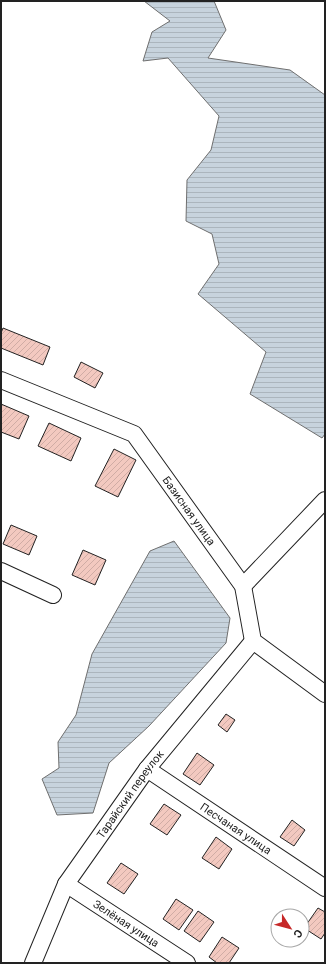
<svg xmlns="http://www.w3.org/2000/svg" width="326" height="964" font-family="Roboto,sans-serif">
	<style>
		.water { fill: url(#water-rules); stroke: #6f6f6f }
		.building { fill: url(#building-hatch); stroke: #222 }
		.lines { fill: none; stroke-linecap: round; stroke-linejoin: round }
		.minor-casing { stroke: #222; stroke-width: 18 }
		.minor { stroke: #fff; stroke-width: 16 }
		.labels { text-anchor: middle; stroke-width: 3; stroke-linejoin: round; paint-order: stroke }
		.street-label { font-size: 11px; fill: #222; stroke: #fff }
	</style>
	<defs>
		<pattern id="water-rules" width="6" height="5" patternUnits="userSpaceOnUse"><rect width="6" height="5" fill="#c7d3dd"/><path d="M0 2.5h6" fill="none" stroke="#abb5bd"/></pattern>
		<pattern id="building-hatch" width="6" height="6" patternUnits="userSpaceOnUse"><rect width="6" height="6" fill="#f3c9c0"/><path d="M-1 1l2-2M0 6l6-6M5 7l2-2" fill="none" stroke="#d0aca5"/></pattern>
	</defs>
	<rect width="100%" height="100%" fill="#fff"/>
	<!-- water -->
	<path class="water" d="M144,1H214L226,30L208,58L290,70L325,95V434L322,438L250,394L266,352L198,294L219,264L212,234L186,221L187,180L211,150L219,116L168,58L143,61L152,32L170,21Z
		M174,541L230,618L226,643L149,726L109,763L93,813L57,815L42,779L59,768L58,742L76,715L92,654L150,551Z"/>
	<!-- building -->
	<path class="building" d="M3,328L50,347L43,365L1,348V333Z
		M81,362L103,373L95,388L74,377Z
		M1,404L29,416L19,439L1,432Z
		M49,423L81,438L71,461L38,446Z
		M114,449L136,460L118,497L95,486Z
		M11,525L37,536L29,555L3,544Z
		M83,550L106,560L95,585L72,575Z
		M226,714L235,720L227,732L218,725Z
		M197,753L214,765L200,785L183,774Z
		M164,804L181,815L167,835L150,824Z
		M292,820L305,830L294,846L280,837Z
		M216,837L232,849L219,869L202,858Z
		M121,863L138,874L124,894L107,883Z
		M176,899L193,910L179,930L163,919Z
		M318,908L325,912V933L321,939L304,928Z
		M198,911L214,922L200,942L184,931Z
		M222,937L239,948L229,963H217L209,957Z"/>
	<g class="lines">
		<!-- minor casing -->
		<g class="minor-casing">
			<g id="minor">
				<path id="s1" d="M1,380L134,434L243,586L253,641L325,694"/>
				<path d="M1,571L53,595"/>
				<path d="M243,586L325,500"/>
				<path id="s2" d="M147,769L325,888"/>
				<path id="s3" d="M66,884L187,963"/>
				<path id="s4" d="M33,963L66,884L147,769L253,641"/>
			</g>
		</g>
		<!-- minor -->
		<use href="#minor" class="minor"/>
	</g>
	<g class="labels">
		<!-- street labels -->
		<g class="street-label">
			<text dy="4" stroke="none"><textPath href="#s1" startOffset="238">Базисная улица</textPath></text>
			<text dy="4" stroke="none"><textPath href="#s4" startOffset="196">Тарайский переулок</textPath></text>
			<text dy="4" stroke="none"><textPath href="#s2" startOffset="107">Песчаная улица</textPath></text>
			<text dy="4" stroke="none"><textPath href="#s3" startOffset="72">Зелёная улица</textPath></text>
		</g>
	</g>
	<!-- border -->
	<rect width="326" height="964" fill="none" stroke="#222222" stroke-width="4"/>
	<!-- north arrow -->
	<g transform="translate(290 928) rotate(126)"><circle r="19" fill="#ffffff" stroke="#a7a7a7"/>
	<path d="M0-3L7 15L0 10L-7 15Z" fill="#c62828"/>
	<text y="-6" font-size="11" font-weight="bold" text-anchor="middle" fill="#222222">С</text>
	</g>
</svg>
